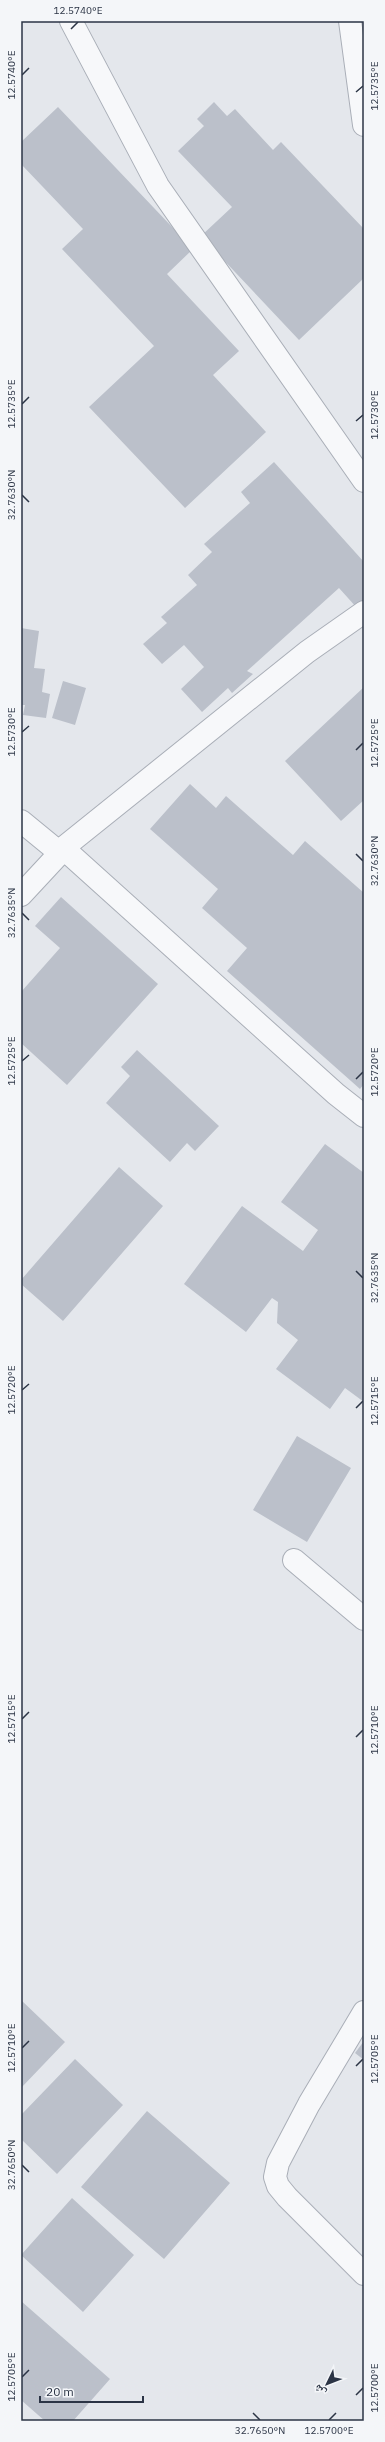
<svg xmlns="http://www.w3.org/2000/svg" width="385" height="2442" font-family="'IBM Plex Sans','Noto Naskh Arabic',sans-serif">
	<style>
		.building { fill: #bbc0ca }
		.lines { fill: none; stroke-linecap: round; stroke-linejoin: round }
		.minor-casing { stroke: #a9aeb7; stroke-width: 24 }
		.minor { stroke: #f7f8fa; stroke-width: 22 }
		.ticks { fill: none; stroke: #2b3445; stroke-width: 1.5 }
		.neatline { fill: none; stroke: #2b3445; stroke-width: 1.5 }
		.ticks-label { font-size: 10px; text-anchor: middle; fill: #2b3445 }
	</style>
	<rect width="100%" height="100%" fill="#e4e7ec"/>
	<!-- building -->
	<path class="building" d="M214,102L227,116L235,109L273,150L281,142L364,229V278L299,340L201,236L232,207L178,151L204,126L197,119Z
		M58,107L193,249L167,274L239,351L213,375L266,432L185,508L89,407L154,346L62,249L83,229L21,164V142Z
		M274,462L364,562V602L357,608L339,588L247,671L253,674L232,693L228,688L202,712L181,689L204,667L184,645L162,664L143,644L167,623L161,617L197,585L188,575L212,552L204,544L250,503L241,492Z
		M21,628L39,631L34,668L45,669L42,692L50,694L46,718L23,715L25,705H21Z
		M63,681L86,688L75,725L52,718Z
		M364,687V800L341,821L285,761Z
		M190,784L216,808L226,796L293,855L305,841L364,893V1084L360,1089L227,971L247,948L202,908L218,889L150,829Z
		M61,897L158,984L67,1085L21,1043V992L60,948L35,926Z
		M137,1050L219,1126L195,1151L187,1143L170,1162L106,1103L130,1076L121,1067Z
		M325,1144L364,1173V1402L345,1388L330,1409L276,1369L298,1340L277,1323L278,1302L272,1298L246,1332L184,1284L242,1206L303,1251L318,1230L281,1202Z
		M119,1167L163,1206L63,1321L21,1284V1280Z
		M297,1436L351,1468L307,1542L253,1510Z
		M21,2000L65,2042L21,2088Z
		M364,2041V2060L355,2053Z
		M75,2059L123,2105L57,2174L21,2139V2115Z
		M147,2111L230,2183L164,2259L81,2187Z
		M72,2198L134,2255L83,2312L21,2255Z
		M21,2301L110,2379L73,2421H45L21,2400Z"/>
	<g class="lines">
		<!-- minor casing -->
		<g class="minor-casing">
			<path id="minor" d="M71,21L158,186L364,481
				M350,21L364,125
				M21,821L60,853L63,848L307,652L364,612
				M63,848L336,1094L364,1116
				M21,895L60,853
				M294,1560L364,1619
				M364,2012L309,2104L278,2163L275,2177L278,2186L287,2197L364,2274"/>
		</g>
		<!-- minor -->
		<use href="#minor" class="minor"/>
	</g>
	<!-- ticks -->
	<path class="ticks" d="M71,29L78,22M22,75L29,68M356,92L363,86M22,404L29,397M356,421L363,415M22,495L29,502M22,732L29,726M356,750L363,743M356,854L363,861M22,913L29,920M22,1061L29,1055M356,1079L363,1072M356,1271L363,1278M22,1390L29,1384M356,1408L363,1401M22,1719L29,1712M356,1737L363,1730M22,2048L29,2041M356,2066L363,2059M22,2165L29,2172M22,2377L29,2370M356,2395L363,2388M253,2413L260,2420M329,2420L336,2413"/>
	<!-- border -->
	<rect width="385" height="2442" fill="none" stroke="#f4f6f9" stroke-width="44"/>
	<!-- north arrow -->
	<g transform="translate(327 2384) rotate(227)" stroke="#f4f6f9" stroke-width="3" paint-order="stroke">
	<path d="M0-3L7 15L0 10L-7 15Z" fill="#2b3445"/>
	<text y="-6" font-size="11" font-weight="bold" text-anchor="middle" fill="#2b3445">ش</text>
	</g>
	<!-- scale -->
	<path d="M40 2396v6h103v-6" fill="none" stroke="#2b3445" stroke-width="2"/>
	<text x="46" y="2396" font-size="12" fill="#2b3445" stroke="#f4f6f9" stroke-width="3" paint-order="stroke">20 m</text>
	<rect x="22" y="22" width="341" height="2398" class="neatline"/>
	<g class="ticks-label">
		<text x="78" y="14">12.5740°E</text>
		<text transform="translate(11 75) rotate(-90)" y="4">12.5740°E</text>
		<text transform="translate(374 86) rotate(-90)" y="4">12.5735°E</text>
		<text transform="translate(11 404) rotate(-90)" y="4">12.5735°E</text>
		<text transform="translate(374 415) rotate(-90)" y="4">12.5730°E</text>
		<text transform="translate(11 495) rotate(-90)" y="4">32.7630°N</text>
		<text transform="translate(11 732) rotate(-90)" y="4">12.5730°E</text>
		<text transform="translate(374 743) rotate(-90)" y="4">12.5725°E</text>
		<text transform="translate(374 861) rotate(-90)" y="4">32.7630°N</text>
		<text transform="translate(11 913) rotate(-90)" y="4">32.7635°N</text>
		<text transform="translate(11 1061) rotate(-90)" y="4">12.5725°E</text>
		<text transform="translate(374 1072) rotate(-90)" y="4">12.5720°E</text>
		<text transform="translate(374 1278) rotate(-90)" y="4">32.7635°N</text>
		<text transform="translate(11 1390) rotate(-90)" y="4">12.5720°E</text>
		<text transform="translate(374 1401) rotate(-90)" y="4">12.5715°E</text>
		<text transform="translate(11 1719) rotate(-90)" y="4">12.5715°E</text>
		<text transform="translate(374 1730) rotate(-90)" y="4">12.5710°E</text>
		<text transform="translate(11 2048) rotate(-90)" y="4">12.5710°E</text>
		<text transform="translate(374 2059) rotate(-90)" y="4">12.5705°E</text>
		<text transform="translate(11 2165) rotate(-90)" y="4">32.7650°N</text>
		<text transform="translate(11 2377) rotate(-90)" y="4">12.5705°E</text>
		<text transform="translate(374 2388) rotate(-90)" y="4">12.5700°E</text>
		<text x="260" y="2434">32.7650°N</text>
		<text x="329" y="2434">12.5700°E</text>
	</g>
</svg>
